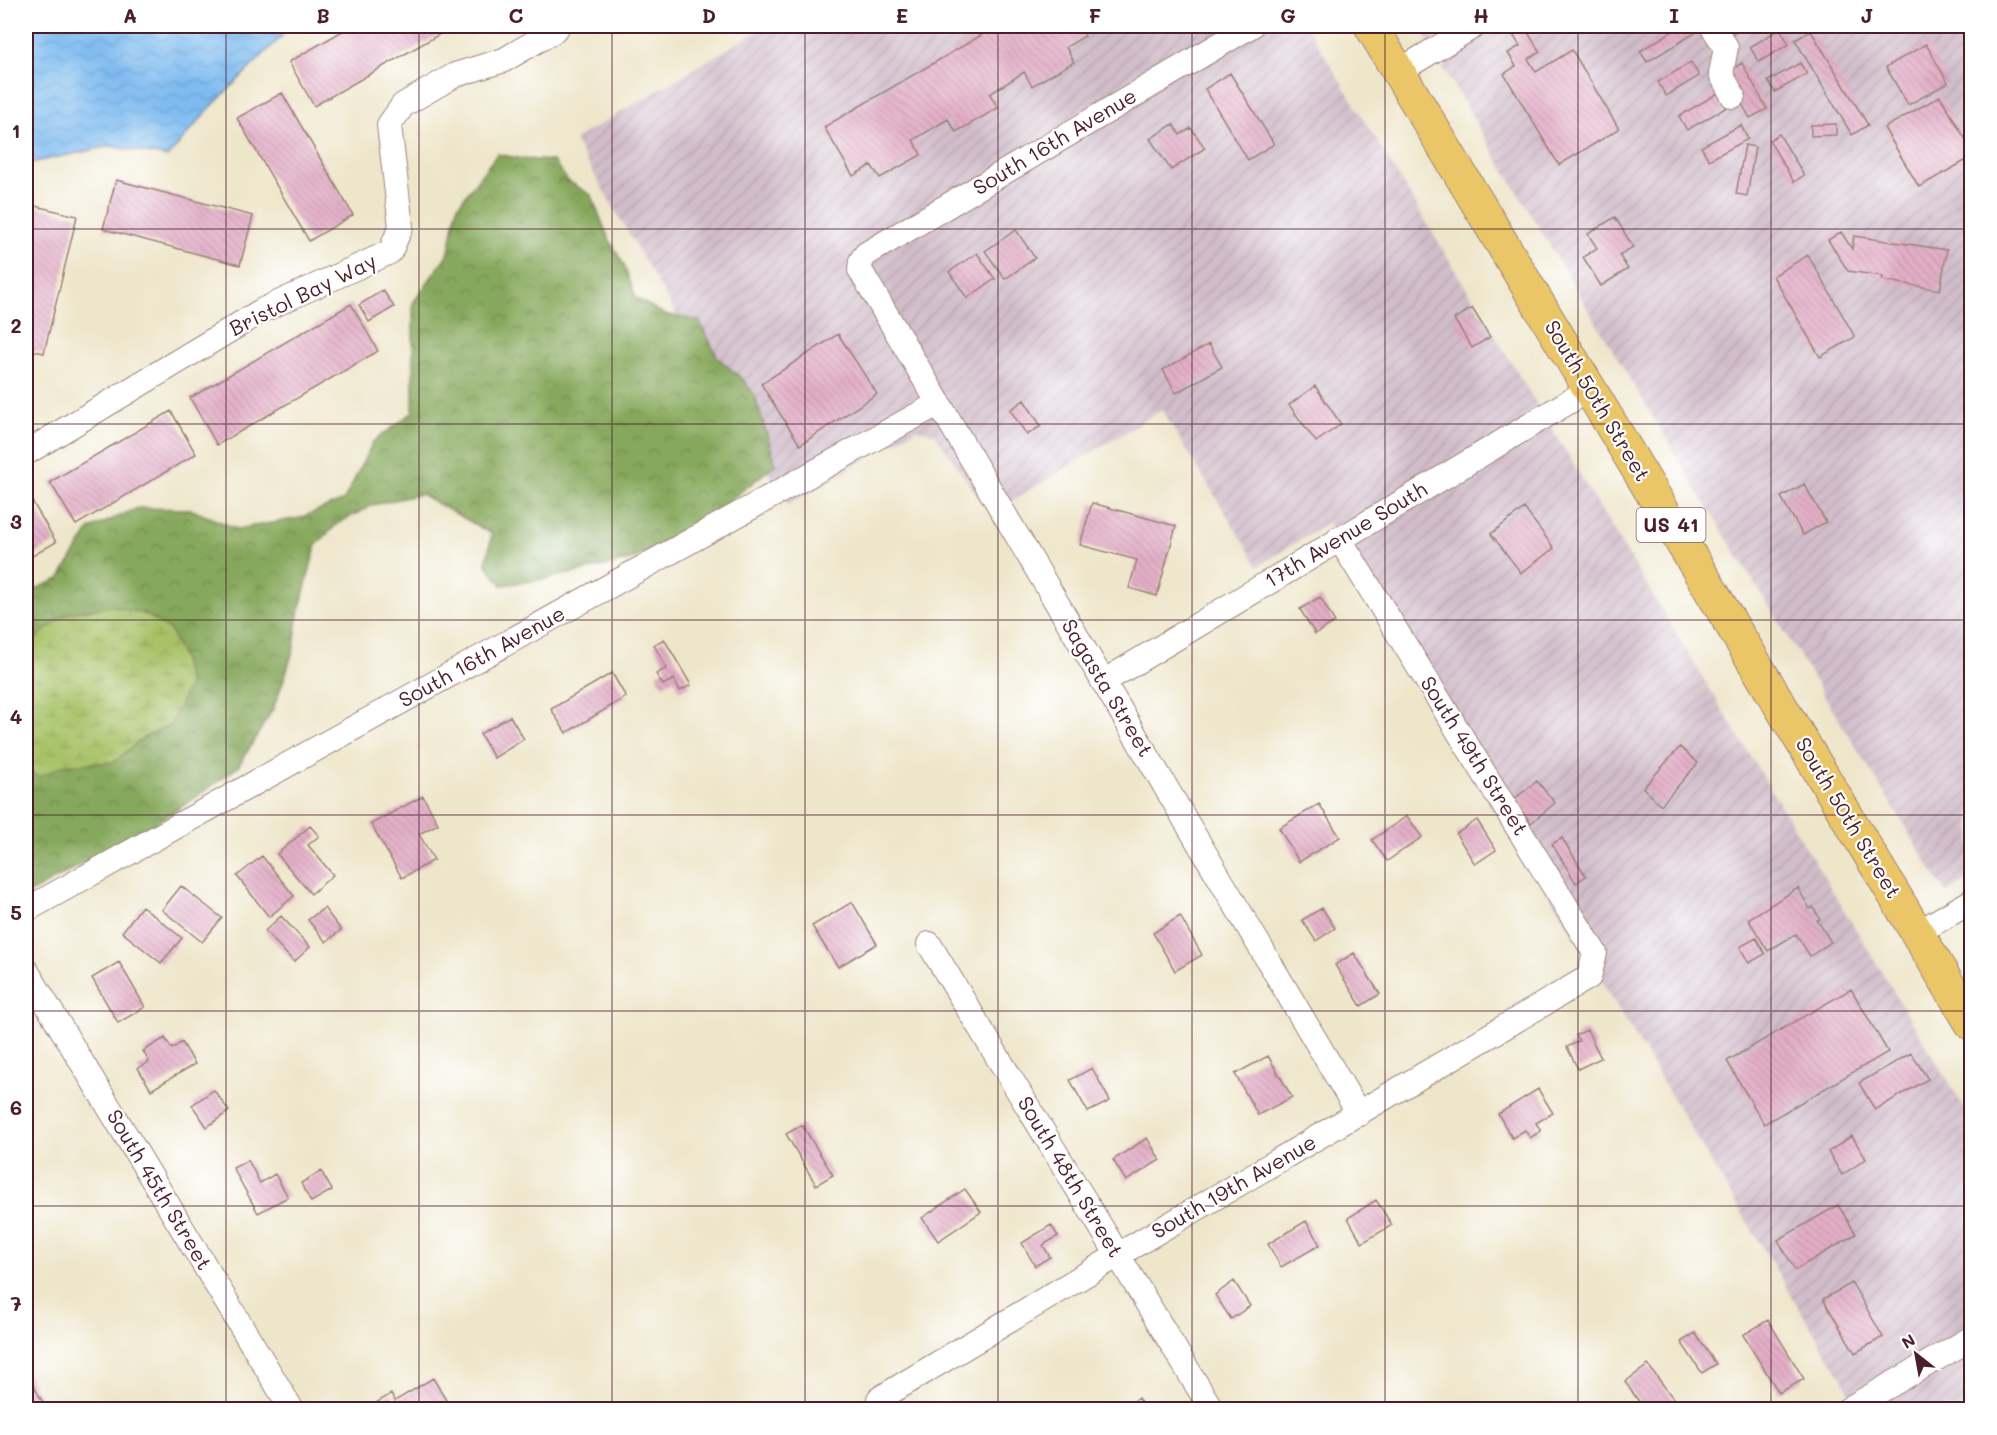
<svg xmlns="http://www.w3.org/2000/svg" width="1997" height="1435" font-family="Mali,sans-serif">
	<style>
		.industrial { fill: url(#industrial-furrows) }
		.forest { fill: url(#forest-crowns); stroke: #686444; stroke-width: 1.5 }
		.wetland { fill: url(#wetland-marsh); stroke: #79704a; stroke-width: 1.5 }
		.water { fill: url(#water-waves); stroke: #646d8e; stroke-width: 1.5 }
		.building { fill: url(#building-back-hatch) }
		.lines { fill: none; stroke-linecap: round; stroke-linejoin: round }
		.street-casing { stroke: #9c827a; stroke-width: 26 }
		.primary-casing { stroke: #9c827a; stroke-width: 35 }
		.street { stroke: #fff; stroke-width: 24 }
		.primary { stroke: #ebc669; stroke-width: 33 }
		.grid { fill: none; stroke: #4a1f2b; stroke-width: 1.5; stroke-opacity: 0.55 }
		.labels { text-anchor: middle; stroke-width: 4.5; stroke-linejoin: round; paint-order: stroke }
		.shield { fill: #fff; stroke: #80626b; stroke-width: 1.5 }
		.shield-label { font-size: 20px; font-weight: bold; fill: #4a1f2b }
		.street-label { font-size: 21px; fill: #4a1f2b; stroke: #fff }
		.neatline { fill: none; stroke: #4a1f2b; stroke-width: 2 }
		.grid-label { font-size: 20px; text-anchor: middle; font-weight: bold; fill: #4a1f2b }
	</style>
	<defs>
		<pattern id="industrial-furrows" width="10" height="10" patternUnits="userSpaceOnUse" patternTransform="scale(1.5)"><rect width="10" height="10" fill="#d1bdca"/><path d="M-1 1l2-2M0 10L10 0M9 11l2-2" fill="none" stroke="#b5a2ae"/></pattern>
		<pattern id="forest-crowns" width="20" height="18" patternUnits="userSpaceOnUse" patternTransform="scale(1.5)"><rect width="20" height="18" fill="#86a85c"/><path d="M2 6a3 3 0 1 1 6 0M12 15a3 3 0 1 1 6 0" fill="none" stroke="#70884c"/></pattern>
		<pattern id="wetland-marsh" width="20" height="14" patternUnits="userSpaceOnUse" patternTransform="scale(1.5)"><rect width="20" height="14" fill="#a8c268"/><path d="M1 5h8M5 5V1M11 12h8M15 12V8" fill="none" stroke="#92a65a"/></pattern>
		<pattern id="water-waves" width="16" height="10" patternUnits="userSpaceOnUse" patternTransform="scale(1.5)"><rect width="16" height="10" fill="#7ebbf0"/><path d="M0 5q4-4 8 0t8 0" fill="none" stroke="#6ea0ce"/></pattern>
		<pattern id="building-back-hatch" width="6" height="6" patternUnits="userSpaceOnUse" patternTransform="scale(1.5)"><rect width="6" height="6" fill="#e3afc7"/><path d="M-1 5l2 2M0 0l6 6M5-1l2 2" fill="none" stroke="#c496ab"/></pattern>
	</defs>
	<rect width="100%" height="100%" fill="#fff"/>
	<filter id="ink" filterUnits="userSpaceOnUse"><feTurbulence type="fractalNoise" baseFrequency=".0167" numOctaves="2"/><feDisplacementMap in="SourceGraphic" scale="12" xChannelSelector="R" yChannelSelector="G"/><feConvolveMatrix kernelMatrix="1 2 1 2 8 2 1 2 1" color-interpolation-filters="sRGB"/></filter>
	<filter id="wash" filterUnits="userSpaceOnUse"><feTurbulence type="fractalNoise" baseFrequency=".008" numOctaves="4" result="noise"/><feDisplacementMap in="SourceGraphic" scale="24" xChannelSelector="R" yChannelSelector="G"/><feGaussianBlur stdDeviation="1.35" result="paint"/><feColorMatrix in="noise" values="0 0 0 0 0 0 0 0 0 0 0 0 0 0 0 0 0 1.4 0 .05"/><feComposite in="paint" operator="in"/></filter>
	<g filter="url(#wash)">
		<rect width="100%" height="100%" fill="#eee6ca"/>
		<!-- industrial -->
		<path class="industrial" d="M766,26H1307L1971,1119V1409H1860L1343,552L1328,523L1258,566L1162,410L990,514L934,433L917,429L788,505L574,140Z
			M1419,26H1455L1428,41Z
			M1496,26H1971V879L1946,893L1692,482L1443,68L1452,56Z"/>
		<!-- forest -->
		<path class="forest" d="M497,154L523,159L553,161L568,181L591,195L608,237L624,265L636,298L663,314L699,321L718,358L743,380L754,394L776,464L715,512L662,544L631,560L547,579L502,585L486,564L492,534L421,494L373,505L338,523L316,545L298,616L294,648L284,679L273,709L238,767L186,804L137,834L26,895V593L59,579L90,529L138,508L190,509L237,529L300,518L344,500L373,442L413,412V303L449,252L457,207Z"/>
		<!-- wetland -->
		<path class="wetland" d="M113,606L147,615L170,630L183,660L189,685L170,725L143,738L114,762L64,765L39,777L26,770V683L31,676L26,645L68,613Z"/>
		<!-- water -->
		<path class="water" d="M26,26H286L281,37L209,109L168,157L110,146L26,164Z"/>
		<g id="blocks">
			<!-- building -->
			<path class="building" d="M351,26H454L314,106L289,62Z
				M997,26H1078L1085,36L1066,47L1074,62L1032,86L1024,72L990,94L998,108L956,132L948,119L913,140L921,155L880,178L871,165L853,176L824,127Z
				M1524,26L1540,52L1528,59L1536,72L1572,50L1619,129L1559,165L1504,74L1516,66L1508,53L1520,46L1512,33Z
				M1681,26H1690L1695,33L1647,62L1640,51Z
				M1727,26H1752L1731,34Z
				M1780,29L1789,44L1759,62L1750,47Z
				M1811,31L1868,125L1852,135L1795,40Z
				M1926,44L1948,83L1908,105L1886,67Z
				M1691,62L1699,76L1666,96L1658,82Z
				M1742,63L1767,109L1750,118L1725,73Z
				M1800,63L1807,74L1775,92L1768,81Z
				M1230,73L1274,144L1248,160L1205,89Z
				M1720,92L1729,106L1687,130L1679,116Z
				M282,93L353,215L309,241L237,118Z
				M1940,96L1972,150V157L1919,187L1884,128Z
				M1173,124L1180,135L1191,128L1205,148L1171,170L1150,139Z
				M1836,124V135L1811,136V125Z
				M1741,125L1748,139L1709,160L1701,147Z
				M1779,134L1804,175L1794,182L1769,140Z
				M1745,145L1755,147L1747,196L1736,194Z
				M116,180L253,216L240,265L103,229Z
				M27,204L77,216L44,353L26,349V211Z
				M1615,217L1633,247L1619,255L1628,269L1601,286L1583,257L1597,248L1588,234Z
				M1016,230L1035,258L1005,279L985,251Z
				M1841,232L1852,249L1854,236L1947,250L1940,290L1882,280L1883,276L1848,271L1828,240Z
				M977,253L995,279L967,298L949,272Z
				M1808,255L1855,337L1820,357L1773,276Z
				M383,290L394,307L369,322L359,305Z
				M351,304L378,351L217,445L190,398Z
				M1472,308L1490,337L1472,348L1454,319Z
				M838,334L877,394L800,445L761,384Z
				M1209,344L1222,367L1176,393L1163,370Z
				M1315,386L1341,424L1316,442L1289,405Z
				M1024,400L1041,426L1027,435L1010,410Z
				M171,411L196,454L76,525L50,482Z
				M1804,484L1826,522L1803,535L1781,497Z
				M29,496L56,542L26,560V498Z
				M1092,503L1176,526L1157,596L1129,588L1137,560L1080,545Z
				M1524,508L1554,548L1521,573L1491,534Z
				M1320,597L1335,622L1315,634L1300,609Z
				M664,639L691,685L680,691L674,679L663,685L656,674L667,668L654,645Z
				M612,673L626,697L566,733L551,709Z
				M510,716L524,739L494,758L480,734Z
				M1680,747L1698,763L1661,805L1643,788Z
				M1537,781L1555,803L1531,823L1513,800Z
				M423,796L438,824L419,834L434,860L402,878L371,824Z
				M1319,804L1340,837L1299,862L1279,828Z
				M1407,816L1422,837L1387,861L1372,840Z
				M1477,820L1496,850L1475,864L1456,834Z
				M310,826L319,836L308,845L333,875L311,894L277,854Z
				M1562,838L1586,876L1576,883L1552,844Z
				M262,856L294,896L269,917L237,876Z
				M181,886L222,918L202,942L162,910Z
				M1798,888L1810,909L1813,907L1820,919L1817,920L1831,942L1810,956L1796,934L1768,951L1748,919Z
				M852,902L877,944L838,967L812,926Z
				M142,906L182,938L161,963L122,932Z
				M324,908L341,930L326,942L308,920Z
				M1322,908L1335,928L1316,941L1302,920Z
				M281,916L310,947L294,962L265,931Z
				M1180,916L1202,955L1175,971L1153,933Z
				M1756,938L1765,954L1749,963L1740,947Z
				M1354,953L1380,994L1361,1006L1335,965Z
				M119,962L145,1007L118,1023L92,978Z
				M1851,989L1888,1052L1764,1124L1727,1061Z
				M1587,1030L1601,1058L1578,1069L1567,1047L1579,1041L1576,1035Z
				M165,1038L172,1049L182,1042L195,1064L151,1090L138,1068L149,1062L143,1051Z
				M1911,1053L1928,1079L1875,1110L1859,1083Z
				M1268,1056L1292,1097L1258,1115L1235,1074Z
				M1092,1068L1110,1101L1088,1112L1070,1080Z
				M1538,1089L1553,1113L1536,1123L1541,1131L1530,1138L1525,1130L1512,1138L1498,1114Z
				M214,1090L229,1111L207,1127L192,1105Z
				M802,1125L833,1175L816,1185L786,1134Z
				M1852,1136L1866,1159L1842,1175L1828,1152Z
				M1147,1138L1160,1160L1126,1181L1113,1160Z
				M248,1160L260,1183L275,1174L288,1197L258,1213L233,1168Z
				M321,1171L332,1190L311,1202L301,1183Z
				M965,1189L981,1212L938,1241L922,1218Z
				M1376,1200L1392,1225L1362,1243L1348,1218Z
				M1838,1205L1856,1234L1795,1270L1778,1240Z
				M1306,1221L1320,1245L1281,1267L1268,1244Z
				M1051,1225L1058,1236L1043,1245L1050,1257L1035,1266L1022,1243Z
				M1234,1281L1250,1306L1231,1319L1215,1295Z
				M1852,1283L1883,1337L1855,1353L1823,1299Z
				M1768,1320L1804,1379L1779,1393L1743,1335Z
				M1695,1333L1716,1364L1702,1373L1681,1342Z
				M1648,1365L1682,1410H1632L1640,1403L1625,1382Z
				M26,1372L47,1410H26Z
				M433,1378L451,1409L449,1410H370L369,1407L391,1394L395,1401Z
				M1138,1398L1145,1410H1122Z"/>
		</g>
	</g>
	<g filter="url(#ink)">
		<use href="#blocks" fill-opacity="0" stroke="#9c827a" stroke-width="1.5"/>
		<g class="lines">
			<!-- street casing -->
			<g class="street-casing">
				<path id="street" d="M1251,26L866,254L861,261L860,270L1359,1114
					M1712,26L1726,47L1721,74L1733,96
					M1399,71L1474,26
					M26,453L263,310L390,252L401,227L389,125L403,105L455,75L504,60L552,32L558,26
					M1103,682L1590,389
					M26,910L939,403
					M1917,933L1972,901
					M929,944L1212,1410
					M26,970L292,1410
					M886,1410L879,1399L1118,1255L1589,977L1595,953L1339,538
					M1847,1410L1972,1338"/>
			</g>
			<!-- primary casing -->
			<g class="primary-casing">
				<path id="primary" d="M1371,26L1972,1024"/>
			</g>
			<!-- street -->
			<use href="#street" class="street"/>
			<!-- primary -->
			<use href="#primary" class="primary"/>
		</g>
	</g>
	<!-- grid -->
	<path class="grid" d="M226,26V1410M419,26V1410M612,26V1410M805,26V1410M998,26V1410M1192,26V1410M1385,26V1410M1578,26V1410M1771,26V1410M26,229H1972M26,424H1972M26,620H1972M26,815H1972M26,1011H1972M26,1206H1972"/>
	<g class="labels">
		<!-- shield labels -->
		<rect class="shield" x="1636.5" y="508" width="69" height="34" rx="4.5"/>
		<g class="shield-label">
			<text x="1671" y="532">US 41</text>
		</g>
		<!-- street labels -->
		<g class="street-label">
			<text transform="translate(1055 142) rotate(-31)" y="7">South 16th Avenue</text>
			<text transform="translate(303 295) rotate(-26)" y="7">Bristol Bay Way</text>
			<text transform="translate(1597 401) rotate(59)" y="7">South 50th Street</text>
			<text transform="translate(1346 535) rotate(-31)" y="7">17th Avenue South</text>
			<text transform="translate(482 657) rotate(-29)" y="7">South 16th Avenue</text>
			<text transform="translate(1107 688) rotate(59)" y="7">Sagasta Street</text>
			<text transform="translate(1474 756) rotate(58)" y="7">South 49th Street</text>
			<text transform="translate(1848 818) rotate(59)" y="7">South 50th Street</text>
			<text transform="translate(1070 1177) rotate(59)" y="7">South 48th Street</text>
			<text transform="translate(1234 1187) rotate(-30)" y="7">South 19th Avenue</text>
			<text transform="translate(159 1190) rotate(59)" y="7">South 45th Street</text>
		</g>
	</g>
	<!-- margin -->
	<rect width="1997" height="1435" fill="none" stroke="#fff" stroke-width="66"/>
	<!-- north arrow -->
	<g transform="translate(1916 1354) rotate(329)" stroke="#ffffff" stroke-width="4.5" paint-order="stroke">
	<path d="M0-4.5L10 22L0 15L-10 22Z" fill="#4a1f2b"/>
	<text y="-9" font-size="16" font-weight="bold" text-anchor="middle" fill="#4a1f2b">N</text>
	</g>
	<rect x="33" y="33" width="1931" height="1369" class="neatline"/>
	<g class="grid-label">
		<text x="130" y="23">A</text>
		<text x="323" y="23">B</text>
		<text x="516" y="23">C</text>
		<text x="709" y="23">D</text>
		<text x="902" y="23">E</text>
		<text x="1095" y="23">F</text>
		<text x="1288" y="23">G</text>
		<text x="1481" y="23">H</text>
		<text x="1674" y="23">I</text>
		<text x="1867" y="23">J</text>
		<text x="16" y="138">1</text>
		<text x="16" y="333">2</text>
		<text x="16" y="529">3</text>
		<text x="16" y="724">4</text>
		<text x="16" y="920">5</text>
		<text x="16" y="1115">6</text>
		<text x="16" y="1311">7</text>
	</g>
</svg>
